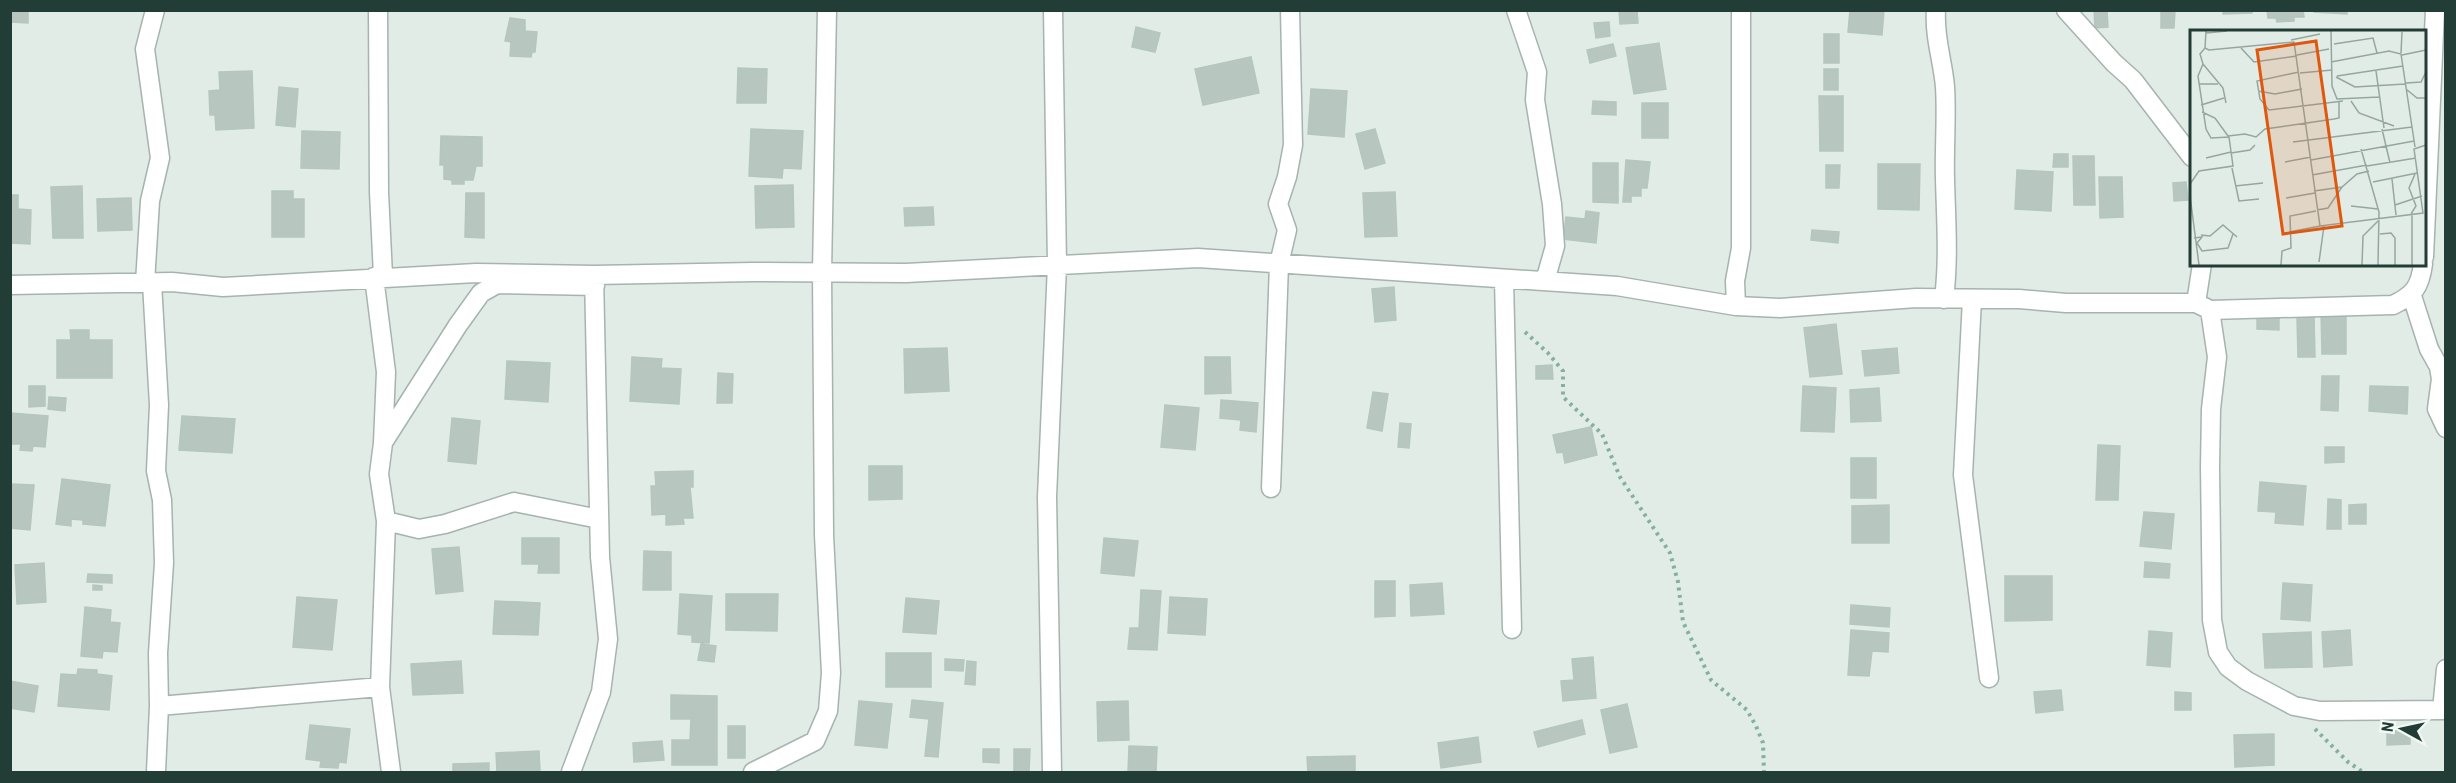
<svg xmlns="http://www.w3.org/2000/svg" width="2456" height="783" font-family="'Roboto Condensed',sans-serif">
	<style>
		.building { fill: #b7c7c0; stroke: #b4c6be; stroke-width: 1.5 }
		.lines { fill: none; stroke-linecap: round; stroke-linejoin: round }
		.street-casing { stroke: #a5b4ae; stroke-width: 21 }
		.path { stroke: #82b0a1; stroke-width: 4; stroke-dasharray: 3 4.5; stroke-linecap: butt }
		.street { stroke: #fff; stroke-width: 18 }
		.inset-road { fill: none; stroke: #95a6a0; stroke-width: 1.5 }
		.view { fill: #de580e; fill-opacity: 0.15; stroke: #de580e; stroke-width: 3 }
		.inset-edge { fill: none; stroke: #223d36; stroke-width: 3 }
	</style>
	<rect width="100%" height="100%" fill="#e2ece7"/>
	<!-- building -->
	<path class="building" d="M10,10H28V23L10,22Z
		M1619,10H1637L1638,23L1620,24Z
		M1850,10H1884L1882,35L1848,32Z
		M2094,10H2107L2108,27L2095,28Z
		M2161,10H2175L2174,28H2161Z
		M2223,10H2252V13L2223,14Z
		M2267,10H2303L2304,17H2294V21L2277,22L2276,18H2268Z
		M2314,10H2347V14L2314,12Z
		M510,18L525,20V31L537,32L535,52H532L531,57L510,56L511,42L505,41Z
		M1609,22L1610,36L1596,38L1594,23Z
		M1136,27L1160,33L1155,52L1132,47Z
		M1824,34H1839V63H1824Z
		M1659,43L1666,89L1634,94L1626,48Z
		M1613,44L1616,56L1590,63L1587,50Z
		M1251,57L1259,93L1203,105L1195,69Z
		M738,68L767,69L766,103H737Z
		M1824,69H1838V90H1824Z
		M252,71L254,128L216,130L215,115H210L209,91L220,90L219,72Z
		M279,87L298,89L295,127L276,125Z
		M1311,89L1347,91L1344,137L1308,134Z
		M1819,96H1843V151H1820Z
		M1593,101L1616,102V115L1592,114Z
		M1642,103H1668V138H1642Z
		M751,129L803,131L801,169L783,168L782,178L749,176Z
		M1375,129L1385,163L1365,169L1356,134Z
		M302,131L340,132L339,169L301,168Z
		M441,136L482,137V166H476L473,180H464V184H452V180L444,179V165H440Z
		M2054,154H2068V167H2053Z
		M2073,156H2094L2095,205H2074Z
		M1626,160L1650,162L1647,188H1641V196H1631V202H1623Z
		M1593,163H1618V203L1593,202Z
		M1878,164H1920L1919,210L1878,209Z
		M1826,165H1840L1839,188H1826Z
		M2017,170L2053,172L2051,211L2015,209Z
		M2099,177H2122L2123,217L2100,218Z
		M2186,182L2188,200L2174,201L2173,183Z
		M793,185L794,227L756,228L755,186Z
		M82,186L83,238H53L51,187Z
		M272,191H293V199H304V237H272Z
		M1395,192L1397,236L1365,237L1363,193Z
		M466,193H484V238L465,237Z
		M10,195H18V209L31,210L30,244L10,243Z
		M131,198L132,230L98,231L97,199Z
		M933,207L934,225L905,226L904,208Z
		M1586,211L1599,213L1596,243L1563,239L1566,217L1585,219Z
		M1812,230L1839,232L1838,243L1811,240Z
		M1394,287L1396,320L1375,322L1372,289Z
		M2321,311H2346V354H2322Z
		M2314,316L2315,357H2298L2297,317Z
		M2257,317H2279V330L2257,329Z
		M1836,324L1842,374L1810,377L1804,328Z
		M70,330H89V340H112V378H57V340H71Z
		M947,348L949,391L905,393L904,349Z
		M1897,348L1899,373L1865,376L1862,351Z
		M632,357L662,359L661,368L681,369L679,404L630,401Z
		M1205,357H1230L1231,393L1205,394Z
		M507,361L550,363L548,402L505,399Z
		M1552,365L1553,379H1536V366Z
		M718,373L733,374L732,403H717Z
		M2322,376H2339L2338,411L2321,410Z
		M29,386H45V406L29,407Z
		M1803,386L1836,388L1834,432L1801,431Z
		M2370,386L2408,387L2407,414L2369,411Z
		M1879,388L1881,421L1851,422L1850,390Z
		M1373,392L1388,394L1382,431L1367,428Z
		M49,397L66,398L65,411L48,409Z
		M1221,400L1258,403L1256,432L1240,430L1241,420L1220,418Z
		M1165,405L1199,408L1195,450L1161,447Z
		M10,413L48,416L45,447L33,446L32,451L20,450L21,444H11Z
		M182,416L235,419L232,453L179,450Z
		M452,418L480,421L476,464L448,461Z
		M1400,423L1411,424L1409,448L1398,447Z
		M1591,427L1597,455L1565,463L1563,452L1557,453L1553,435Z
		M2098,445L2120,446L2118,500H2096Z
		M2325,447H2344V462L2325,463Z
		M1851,458H1876V498H1851Z
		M869,466H902V499L869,500Z
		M693,471V487H690L693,518H683L684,524L666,525V514L652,515L651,486H656L655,472Z
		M62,479L110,485L105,526L83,524V520L71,519V526L56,524Z
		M2260,482L2306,486L2303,525L2275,523L2276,512L2258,511Z
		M10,484L34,485L30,530L10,528Z
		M2328,499L2341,500V529H2327Z
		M2366,504V524H2349V505Z
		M1889,505V543H1852V506Z
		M2144,512L2174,514L2171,549L2140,546Z
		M522,538H559V573H538L539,564H522Z
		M1104,538L1138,541L1134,576L1101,573Z
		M459,547L463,591L436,594L432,549Z
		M644,551L671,552V590H643Z
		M2145,562L2170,564L2169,578L2144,577Z
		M44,563L46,602L17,604L15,565Z
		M88,574L112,575V583L87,582Z
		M2005,576H2052V620L2005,621Z
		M1375,581H1395V616L1375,617Z
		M1442,583L1444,614L1411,616L1410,585Z
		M2283,583L2312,585L2310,621L2281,619Z
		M93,585L102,586V590H93Z
		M1141,590L1161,591L1157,650L1128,649L1130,628H1139Z
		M680,594L712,596L709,643L692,642V635L678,634Z
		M726,594H778L777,631L726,630Z
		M297,597L337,600L332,650L293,647Z
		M1170,597L1207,599L1205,635L1168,633Z
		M906,598L939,601L936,634L903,632Z
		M495,601L540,603L538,635L493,634Z
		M1851,605L1890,608L1889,627L1850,624Z
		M85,607L111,610L110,622L120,623L117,652L103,651L102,658L81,656Z
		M1851,630L1889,633L1888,652L1872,651L1869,676L1848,675Z
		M2350,630L2352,665L2324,667L2322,632Z
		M2149,631L2172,633L2170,667L2147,665Z
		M2311,632L2312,667L2265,668L2263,634Z
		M701,644L716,646L714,662L698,660Z
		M886,653H931V687H886Z
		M1593,657L1596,698L1563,701L1561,681L1574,680L1572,659Z
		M945,659L964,660L963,671L945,670Z
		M461,661L463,693L413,695L411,664Z
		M967,661L976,662L975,685L965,684Z
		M78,669L97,670V674L112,676L109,710L58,706L61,674L77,675Z
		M10,681L38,686L34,712L10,708Z
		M2061,690L2063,710L2036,713L2034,692Z
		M2175,692L2191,693V710H2175Z
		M671,695L717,696V765H672V740H690L691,719H671Z
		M912,700L943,703L938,757L925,756L929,719L910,717Z
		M859,701L892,704L887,748L855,745Z
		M1128,701L1129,740L1098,741L1097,702Z
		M1627,704L1637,747L1610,753L1601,710Z
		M1582,720L1585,734L1538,747L1534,732Z
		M310,725L350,729L346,763L339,762L338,768L320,767L321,761L306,759Z
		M728,726H745V758H728Z
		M2387,728H2410V744L2387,745Z
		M2274,734V765L2235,767L2234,735Z
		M1478,737L1481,762L1441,768L1438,743Z
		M662,741L664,760L634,762L633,743Z
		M1129,746L1157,747L1156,772H1128Z
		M983,749H999V763L983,762Z
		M1014,749H1030L1029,772H1014Z
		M539,751L540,771L497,772L496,753Z
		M1355,756V772H1308L1307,757Z
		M489,763V772H453V764Z"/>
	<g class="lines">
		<!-- street casing -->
		<g class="street-casing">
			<path id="street" d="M378,10L379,192L383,276
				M1516,10L1537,72L1535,100L1552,204L1555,246L1545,281
				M1936,10C1934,38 1943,61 1945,87C1947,118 1944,149 1945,179C1946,220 1949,258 1944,299
				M2066,10L2114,63L2133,80L2192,157
				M2424,257L2435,10
				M374,277L386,372L383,443L379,474L386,521L380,687L391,772
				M1504,279L1512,629
				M145,283L150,201L160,158L145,49L155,10
				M152,283L159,405L156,471L162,500L164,563L158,653L159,706L156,772
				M10,285L172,282L223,287L476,273L594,275L753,272L906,273L1198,258L1617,286L1736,306L1780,308L1916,298L2019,299L2066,303H2196L2210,310L2393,305C2414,295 2420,287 2423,264
				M2412,296L2429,349L2439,367L2441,379L2437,409L2446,428
				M1972,299L1963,475L1989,678
				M2196,303L2202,264
				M1736,306L1735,281L1741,248V10
				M2210,310L2217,357L2211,409L2210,467L2212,620L2218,652L2228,667L2247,681L2294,706L2320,711L2446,710
				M384,441L458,325L481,293L497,284L595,286
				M1271,488L1279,264L1287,230L1278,204L1287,177L1293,145L1290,10
				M386,521L419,529L445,524L514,502L599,519
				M159,706L380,687
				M2442,710L2446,669
				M571,772L601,692L608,639L600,557L594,275
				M753,772L815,741L828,711L831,673L824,535L822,272L827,10
				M1052,772L1047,497L1057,265L1053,10"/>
		</g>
		<!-- path -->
		<path class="path" d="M1525,332L1548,353L1563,371V397L1602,434L1620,477L1670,553L1678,582L1683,622L1711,680L1747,710L1756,726L1763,743L1764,772
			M2315,729L2348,762L2363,772"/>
		<!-- street -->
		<use href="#street" class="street"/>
	</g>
	<!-- overview -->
	<g transform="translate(2190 30)">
		<rect width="236" height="236" fill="#e2ece7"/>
		<path class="inset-road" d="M16,1L15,18L19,20L104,12L130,196L233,183L224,119L236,115M141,1L142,56L147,69L189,67M16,3L37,1M101,10L130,4M144,14L183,8L187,23M51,18L64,32L107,26M211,23L212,2M107,25L139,19M212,25L236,20M141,32L199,21L211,24L225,117M13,34L33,58L36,73M186,41L194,98M109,42L67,51L70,69L79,80L153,71M110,43L142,40M147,46L213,36M146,47L165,57L215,54M216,53L231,52L236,42M9,54H28M216,59L227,68H236M68,61L85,64L112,59M161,71L169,83L204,96M11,75L34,68M12,82L25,88L38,106M192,99L200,133M38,106L55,104L66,107L75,99L144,89L149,88V72M103,112L222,97M171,119L189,182L188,235M41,123L60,120L65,115M16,128L41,122M121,130L224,111M95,132L121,127M177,136L226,128M42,138L49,171L69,169M122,145L177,135M202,149L206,185M183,152L227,143M0,154L9,141L43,136L39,107L21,108L16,99L8,46L13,34L10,24L15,18M45,156L73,153M124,161L152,157L167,144L179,141M0,166L9,235M96,168L125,163M205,175L232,166M161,176L188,179M127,180L138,178L152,157M221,184L226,176L219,158L225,144M99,202L130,196M190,204L201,203L205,208V235M11,205L20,206L33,195L47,207M4,208L12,207L7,213L12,221L38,218L43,204M129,232L134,196M91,235L92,221L101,218L100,186L126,181M172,235L173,206L188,191M222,235V184"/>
		<path class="view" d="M126,11L152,196L93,204L67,20Z"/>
		<rect width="236" height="236" class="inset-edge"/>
	</g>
	<!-- border -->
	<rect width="2456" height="783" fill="none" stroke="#223d36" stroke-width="24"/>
	<!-- north arrow -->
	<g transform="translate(2402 729) rotate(278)" stroke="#f2f9f5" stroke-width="4.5" paint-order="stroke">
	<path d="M0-4.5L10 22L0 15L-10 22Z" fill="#223d36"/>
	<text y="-9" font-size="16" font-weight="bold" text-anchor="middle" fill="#223d36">N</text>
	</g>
</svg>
